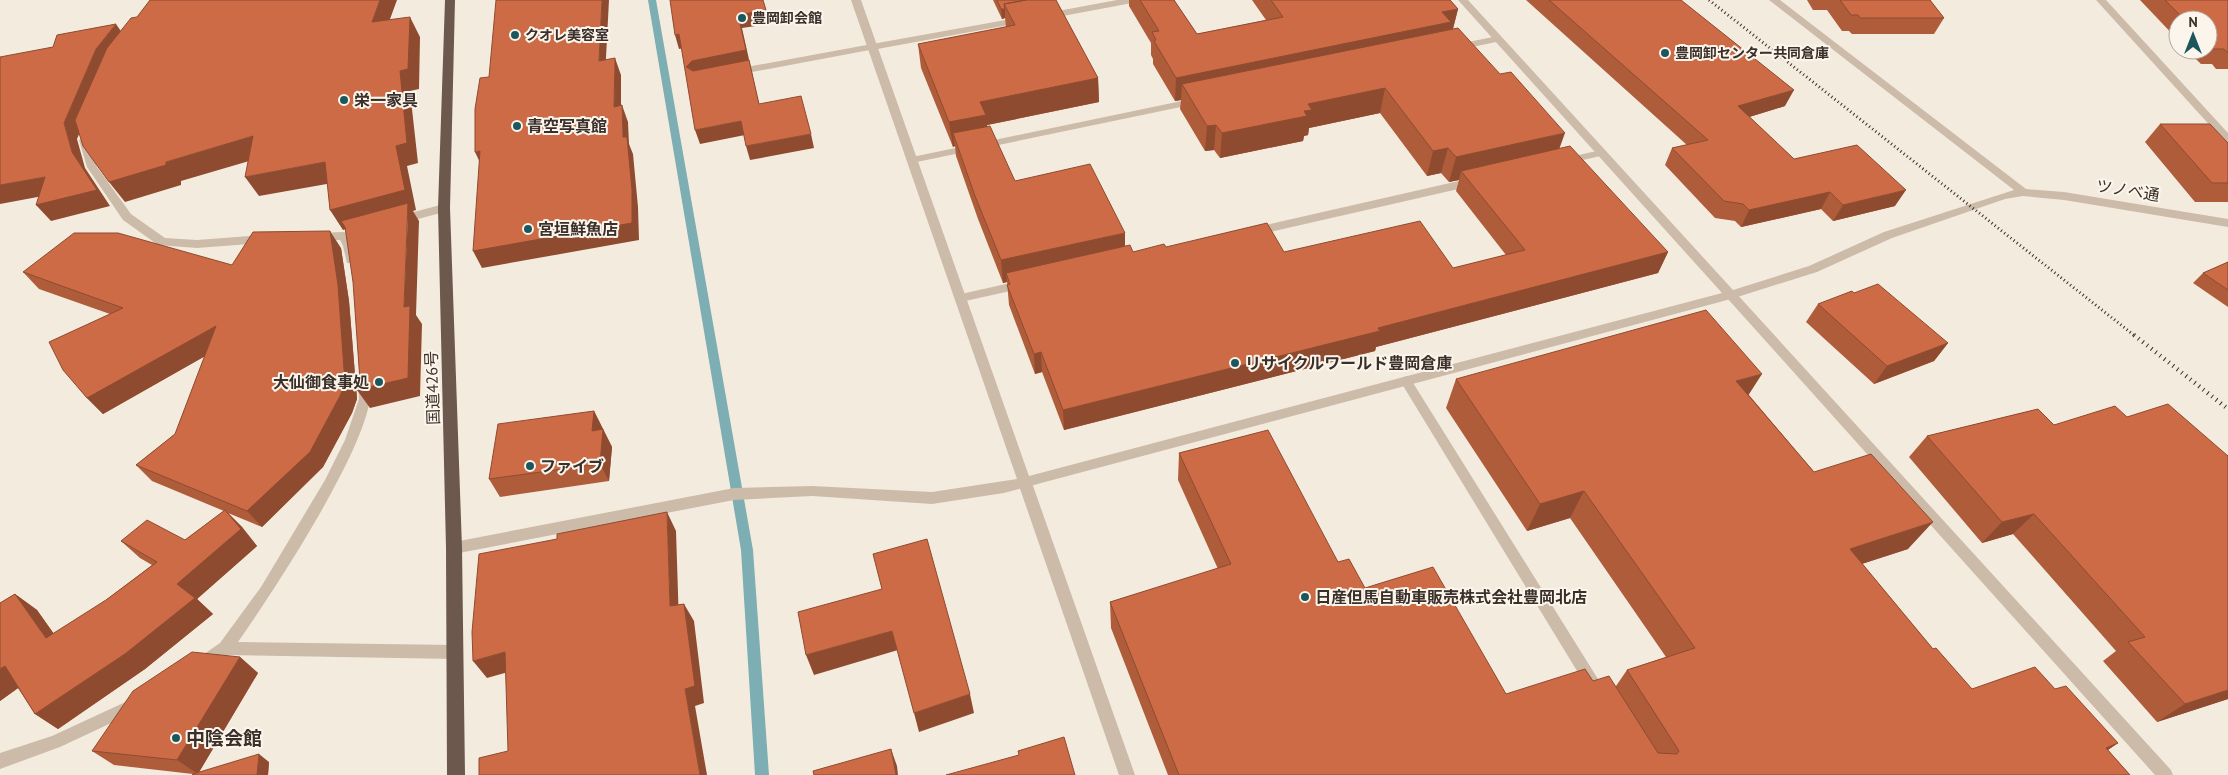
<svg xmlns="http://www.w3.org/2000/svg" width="2228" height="775" font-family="'PT Sans','Noto Sans JP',sans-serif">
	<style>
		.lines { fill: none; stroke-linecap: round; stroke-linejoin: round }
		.stream { fill: #7caeb3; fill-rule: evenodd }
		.service { fill: #cdbba9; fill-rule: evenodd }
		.minor { fill: #cdbba9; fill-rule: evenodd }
		.tertiary { fill: #cdbba9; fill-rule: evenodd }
		.trunk { fill: #6c584d; fill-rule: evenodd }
		.rail-far1 { stroke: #3a2f29; stroke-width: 3; stroke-dasharray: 1 3; stroke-linecap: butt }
		.rail { stroke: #3a2f29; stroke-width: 4.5; stroke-dasharray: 1 4.5; stroke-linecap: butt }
		.wall { fill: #af5c3b }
		.shaded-wall { fill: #8f4b30 }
		.building { fill: #cc6b45; stroke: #8f4b30 }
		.poi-dot { fill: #1c575e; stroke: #fbf5ec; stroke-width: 2 }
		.labels { text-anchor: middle; stroke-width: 4; stroke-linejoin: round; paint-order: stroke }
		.far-poi-label { font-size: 14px; font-weight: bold; fill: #3a2f29; stroke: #fbf5ec; text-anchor: start }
		.poi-label { font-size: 16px; font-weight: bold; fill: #3a2f29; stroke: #fbf5ec; text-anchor: start }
		.street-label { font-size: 16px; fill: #3a2f29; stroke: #fbf5ec }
		.near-poi-label { font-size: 19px; font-weight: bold; fill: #3a2f29; stroke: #fbf5ec; text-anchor: start }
	</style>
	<rect width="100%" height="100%" fill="#f4ebdf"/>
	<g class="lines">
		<!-- stream -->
		<path class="stream" d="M648,0H656L753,550L769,775H755L741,550Z"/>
		<!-- service -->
		<path class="service" d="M872,44L877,47L875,49L736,75L731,72L736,69Z"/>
		<!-- minor -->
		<path class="minor" d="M1117,0H1137L1132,3L1047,19L1042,16L1047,13Z
			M1769,0H1780L2026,189L2064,192L2228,219V227L2064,200L2023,196L2005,199L1892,238H1884L1882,235L1884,232L2014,190Z
			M2096,0H2106L2228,133V142L2224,141Z
			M1022,17L1027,20L1025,22L872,50L867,47L872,44Z
			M1498,36L1503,39L1501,41L1458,50L1453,47L1458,44Z
			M1196,98L1200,99V103L912,163L907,160L912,157Z
			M84,137L89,140L97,167L131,214L165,238L197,240L264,235L270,239L264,243L197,248L158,245L123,220L87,167L79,140Z
			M1601,150L1605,151V155L1565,164L1560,161L1561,159Z
			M1472,178L1476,179L1477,182L1476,185L1253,236L1247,232L1253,228Z
			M444,204L448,205L449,208L448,211L399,224L393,220L395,217Z
			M343,232L347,233C352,242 359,252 355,263H347L343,246L340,240L317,241L311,237L317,233Z
			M1024,280L1030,284L1028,287L961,302L955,298L961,294Z
			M1731,291L1735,292L2171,770L2173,775H2155L1727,298L1725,295L1727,292Z
			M1406,376L1410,378L1598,679L1601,684L1598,689L1593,691L1588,689L1402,384L1400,381L1402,378Z
			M364,379L368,381C389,419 265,604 238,642L455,645L460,647L462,652L460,657L455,659L227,655L202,671L197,669L195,664L197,659L220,643L261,587L325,480L345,440L359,399L358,384L360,381Z
			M1025,478L1030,479L1032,483L1135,775H1119L1018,483L1020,479Z
			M134,698L139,700L142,705L139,710L60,747L0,769V753L52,736Z"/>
		<!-- tertiary -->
		<path class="tertiary" d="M851,0H861L1029,476L1722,293L1458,0H1468L1733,290L1809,266L1884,232H1892L1894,235L1892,238L1817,272L1731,299L1004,493L932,504L812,496L734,500L454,554L449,552L447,548L449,544L454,542L734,488L812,486L932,492L1017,479Z"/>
		<!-- trunk -->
		<path class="trunk" d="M445,0H455L450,208L462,548L465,775H447L446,548L438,208Z"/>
		<!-- rail-far1 -->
		<path class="rail-far1" d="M1709,0L2135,336"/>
		<!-- rail -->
		<path class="rail" d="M2134,335L2228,409"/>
	</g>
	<!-- wall -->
	<path class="wall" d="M993,0H1056L1098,78L1099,102L987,125L1015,181L1133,252L1166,247L1284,252L1453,268L1506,255L1456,191L1459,180L1449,182L1441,173L1427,176L1380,113L1309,128L1308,135L1304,136L1303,141L1220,158L1214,150L1205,151L1180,109L1181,100L1175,101L1153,64V59L1151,55V43L1129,6V0H1174L1197,34L1266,20L1252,0H1450L1458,9L1453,29L1559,149L1668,252L1658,273L1376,347L1375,351L1064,430L1042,372L1035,374L1009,305L1007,282L1003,283L978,219L956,156L955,146L953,147L921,68L918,44L1006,27L1005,18L1002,19Z
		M1526,0H1681L1785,106L1749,117L1794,159L1895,206L1833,221L1821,209L1741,227L1735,221L1715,218L1665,165L1672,148L1687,145Z
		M1807,0H1930L1944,18L1934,34H1852L1849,31H1842L1827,10H1813Z
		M2140,0H2228V69H2216L2212,64H2201L2187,50H2208V20H2178V40Z
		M2160,124L2228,143V202H2195L2145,142Z
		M341,248L349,301L357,399L352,413L323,467L262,527L228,513L242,527L257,546L197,599L213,614L145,669L58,729L35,714L18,688L0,701V603L15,594L37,610L54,634L106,600L152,565L140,558L121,541L185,540L224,511L152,481L136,465L175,434L205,356L103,414L87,398L110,314L39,289L23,272L232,265Z
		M2228,262V307L2193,283L2203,273Z
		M1854,293L1948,343L1934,361L1874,384L1806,322L1818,304Z
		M1456,379L1749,395L1814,472L1908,549L1862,564L1933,649L1972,689H2055L2118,743L2108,750L2130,775H1168L1111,628L1110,602L1218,569L1178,480L1179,453L1338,562L1365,588L1506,694L1593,681L1616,686L1627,670L1666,657L1570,518L1527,531L1446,408Z
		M2038,409L2228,699L2157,722L2103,661L2116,651L2013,534L1982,543L1909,457L1927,436Z
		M594,411L612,447L609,481L500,497L489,479Z
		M240,657L258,673L199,772L269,762L268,775H192L193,774L114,765L92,751Z"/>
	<!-- shaded-wall -->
	<path class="shaded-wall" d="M380,0H397L382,41L372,22Z
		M602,0H609L605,77L599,61Z
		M1001,9H1005V18L1002,19Z
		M1458,9L1452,32L1182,84L1181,100L1175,101L1176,78L1442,12Z
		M766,10L769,24L742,28L762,118L697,75L686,67L738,15Z
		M410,17L420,37L419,89L410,91L418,163L407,166L416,210L413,211L419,221L416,315L422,324L420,396L370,408L357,390L404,307L408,212L343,230L330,210L396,146L400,71Z
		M116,24L127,40L108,65L77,139L85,168L110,206L51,221L36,205L72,152L64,123L96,49Z
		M679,34L684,48L679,49L675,35Z
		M615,58L621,75V123L614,107Z
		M1098,78L1099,102L987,125L988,139L953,133L955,146L953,147L949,122L980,102Z
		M1385,88L1380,113L1309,128L1308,135L1304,136L1303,141L1220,158L1222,133L1304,111L1308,104Z
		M1794,90L1785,106L1730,123L1738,106Z
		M622,105L628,122L629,144L633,154L638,207L639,240L482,268L473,251L623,137Z
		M741,121L745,135L700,144L695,130Z
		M1216,125L1214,150L1205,151L1207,126Z
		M1565,133L1556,158L1461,171L1459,180L1449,182L1456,157Z
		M811,134L814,148L750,160L746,146Z
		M253,136L266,156L181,181V185L125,202L109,182L166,162Z
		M1448,148L1441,173L1427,176L1433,151Z
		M480,151L483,169L475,152Z
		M325,162L338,182L259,196L245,177Z
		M45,177L59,193L0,204V185Z
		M1906,190L1895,206L1833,221L1843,205Z
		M1830,192L1821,209L1741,227L1749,210Z
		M330,231L341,248L349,301L357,399L352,413L323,467L262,527L247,511Z
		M1125,233V255L1006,273L1007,282L1003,283L1001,260Z
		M1668,252L1658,273L1376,347L1375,351L1064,430L1063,410Z
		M216,326L230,342L103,414L87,398Z
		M1948,343L1934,361L1874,384L1887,366Z
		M1041,352L1042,372L1035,374L1034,354Z
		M1762,374L1744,402L1736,381Z
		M594,411L612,447L609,481L600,464L592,431Z
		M1584,491L1570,518L1527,531L1540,504Z
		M225,510L242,527L257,546L197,599L213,614L145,669L58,729L35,714L177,584Z
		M667,512L676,531L679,624L670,606Z
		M2034,514L2013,534L1982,543L2002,522Z
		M1933,522L1908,549L1827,575L1850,549Z
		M15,594L37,610L68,654L46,638Z
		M684,604L694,621L704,703L695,706L707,775H700L685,689Z
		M892,631L898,650L814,675L806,655Z
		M505,652L519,669L487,678L473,661Z
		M240,657L258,673L198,774L177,760Z
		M5,666L28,681L0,701V669Z
		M2228,690V699L2157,722L2185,704Z
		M970,694L974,713L919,732L914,713Z
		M2118,743L2084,766L2106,748Z
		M891,749L897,766L898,775H896Z
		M259,754L269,762L268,775H257Z"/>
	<!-- building -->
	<path class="building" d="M150,0H380L372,22L410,17L408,69L400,71L407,143L396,146L405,190L330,210L325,162L245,177L253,136L166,162V165L109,182L83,146L75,120L107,48L131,18L137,17Z
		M496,0H602L599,61L615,58L614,107L622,105L623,137H627L632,190V223L473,251L480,151L475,152V109L480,78L489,77Z
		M670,0H763L766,10L738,15L746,50L692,61L686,67L693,71L749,60L759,104L801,96L811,134L746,146L741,121L695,130L679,34L675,35Z
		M997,0H1026L1004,4L1005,9H1001Z
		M1026,0H1056L1098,78L980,102L986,115L949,122L918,44L1015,25L1004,4Z
		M1140,0H1174L1197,34L1283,17L1271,0H1450L1458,9L1442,12L1451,22L1176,78L1154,41L1156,40L1152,32L1159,31Z
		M1549,0H1681L1794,90L1738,106L1794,159L1857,145L1906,190L1843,205L1830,192L1749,210L1743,204L1724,201L1672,148L1708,140Z
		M1840,0H1930L1944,18H1860L1858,15H1851Z
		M2165,0H2228V53L2224,49H2213L2208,44V20H2185Z
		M116,24L96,49L64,123L72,152L97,190L36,205L45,177L0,185V57L53,47L57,35Z
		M1458,28L1500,74L1511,72L1565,133L1456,157L1448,148L1433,151L1385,88L1308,104L1312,110L1304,111L1307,116L1222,133L1216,125L1207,126L1182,84Z
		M2160,124H2210L2228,143V183H2212Z
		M990,126L1015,181L1090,164L1125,233L1001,260L975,196L953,133Z
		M1570,146L1668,252L1378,328L1380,331L1063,410L1041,352L1034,354L1007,285L1010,284L1006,273L1130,245L1133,252L1164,244L1166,247L1267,223L1284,252L1420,221L1453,268L1525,250L1461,171Z
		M408,203L404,307L410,306L408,378L357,390L360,381L353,282L345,227L341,221Z
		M330,231L338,285L345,383L340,396L310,452L247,511L136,465L175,434L216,326L87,398L63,370L49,342L123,308L23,272L74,233H118L232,265L253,232Z
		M2228,262V290L2203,273Z
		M1878,284L1948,343L1887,366L1818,304L1852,291L1854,293Z
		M1706,310L1762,374L1736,381L1814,472L1871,454L1933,522L1850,549L1933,649L1936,648L1972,689L2035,667L2055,689L2066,686L2118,743L2106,748L2130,775H1179L1110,602L1231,564L1179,453L1268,430L1338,562L1349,559L1365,588L1433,567L1506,694L1585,669L1593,681L1609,676L1658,753L1677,754L1679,751L1627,670L1695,648L1584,491L1540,504L1456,379Z
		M2168,404L2228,456V690L2185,704L2128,642L2145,637L2034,514L2002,522L1927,436L2038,409L2054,425L2115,406L2127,417Z
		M594,411L592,431L603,429L600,464L489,479L498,424Z
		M225,510L241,529L177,584L195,598L125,654L35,714L5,666L0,669V603L15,594L46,638L106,600L157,562L121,541L147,520L185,540Z
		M667,512L670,606L684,604L695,686L685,689L700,775H479V758L508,751L505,652L473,661L472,632L479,554L557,539V534Z
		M927,539L970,694L914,713L892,631L806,655L798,612L882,589L873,554Z
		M192,652L240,657L177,760L92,751L133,691Z
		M1064,737L1075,775H946L1019,755L1018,751Z
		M891,749L896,775H814L813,771Z
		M259,754L257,775H192L193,774Z"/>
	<!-- markers -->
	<g class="poi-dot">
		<circle cx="742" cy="18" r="5"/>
		<circle cx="515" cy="35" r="5"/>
		<circle cx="1665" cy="53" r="5"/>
		<circle cx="344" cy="100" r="5"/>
		<circle cx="517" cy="126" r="5"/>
		<circle cx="528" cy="229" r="5"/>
		<circle cx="1235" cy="363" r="5"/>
		<circle cx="379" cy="382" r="5"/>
		<circle cx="530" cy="466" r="5"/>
		<circle cx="1305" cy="597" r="5"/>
		<circle cx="176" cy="738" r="5"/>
	</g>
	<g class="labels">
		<!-- far-poi labels -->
		<g class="far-poi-label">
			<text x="752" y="23">豊岡卸会館</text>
			<text x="525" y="40">クオレ美容室</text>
			<text x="1675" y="58">豊岡卸センター共同倉庫</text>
		</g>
		<!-- poi labels -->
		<g class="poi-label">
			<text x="354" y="106">栄一家具</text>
			<text x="527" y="132">青空写真館</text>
			<text x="538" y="235">宮垣鮮魚店</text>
			<text x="1245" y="369">リサイクルワールド豊岡倉庫</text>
			<text x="369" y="388" text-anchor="end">大仙御食事処</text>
			<text x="540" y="472">ファイブ</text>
			<text x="1315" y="603">日産但馬自動車販売株式会社豊岡北店</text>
		</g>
		<!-- street labels -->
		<g class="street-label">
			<text transform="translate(2128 190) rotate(9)" y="6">ツノベ通</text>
			<text transform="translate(432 388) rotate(-92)" y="6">国道426号</text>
		</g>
		<!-- near-poi labels -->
		<g class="near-poi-label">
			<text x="186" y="745">中陰会館</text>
		</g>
	</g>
	<!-- north arrow -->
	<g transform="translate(2193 35)"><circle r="24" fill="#fbf5ec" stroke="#aea69e"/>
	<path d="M0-4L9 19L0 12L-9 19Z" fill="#1c575e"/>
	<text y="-8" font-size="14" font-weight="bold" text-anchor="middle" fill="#3a2f29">N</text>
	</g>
</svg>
